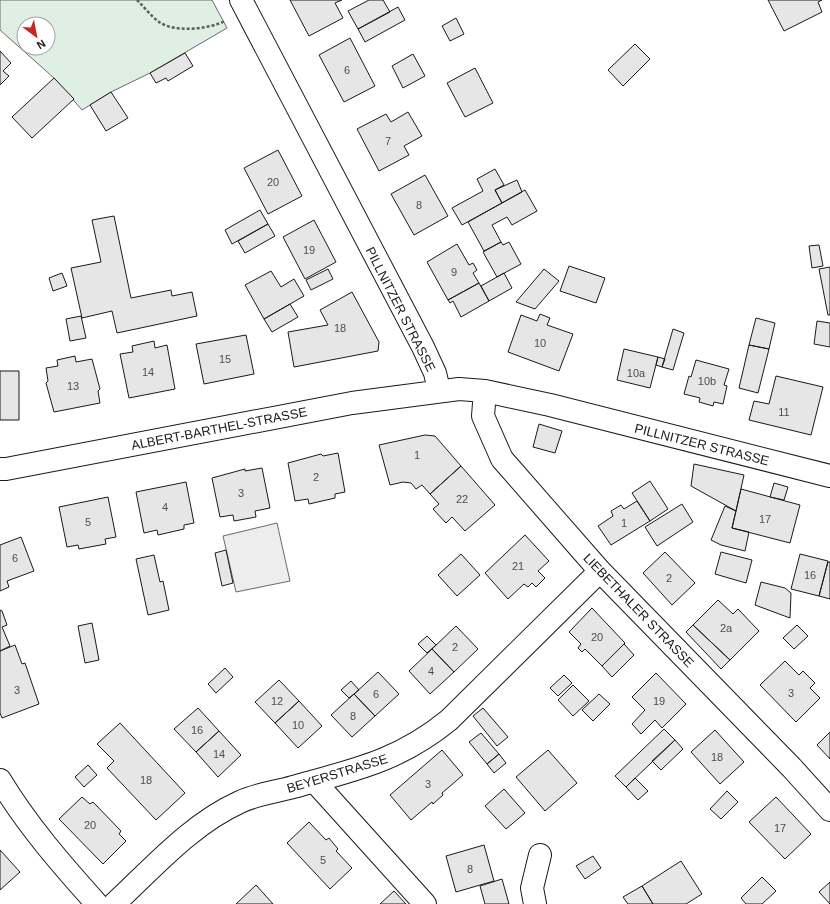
<svg xmlns="http://www.w3.org/2000/svg" width="830" height="904" font-family="Arial,sans-serif">
	<style>
		.green { fill: #e0efe3; stroke: #6a6a6a; fill-rule: evenodd }
		.parking { fill: #ededed; stroke: #6a6a6a }
		.building { fill: #e6e6e6; stroke: #1a1a1a }
		.lines { fill: none; stroke-linecap: round; stroke-linejoin: round }
		.minor-casing { stroke: #1a1a1a; stroke-width: 24 }
		.path { stroke: #5f5f5f; stroke-width: 2.5; stroke-dasharray: 3 2; stroke-linecap: butt }
		.minor { stroke: #fff; stroke-width: 22 }
		.labels { text-anchor: middle; stroke-width: 3; stroke-linejoin: round; paint-order: stroke }
		.number-label { font-size: 11px; fill: #4d4d4d }
		.street-label { font-size: 13px; fill: #1a1a1a; stroke: #fff }
	</style>
	<rect width="100%" height="100%" fill="#fff"/>
	<!-- green -->
	<path class="green" d="M0,0H212L227,28L150,73L111,92L82,110L54,78L0,30ZM24,24H48V48H24Z"/>
	<!-- parking -->
	<path class="parking" d="M277,523L290,581L236,592L223,536Z"/>
	<!-- building -->
	<path class="building" d="M290,0H342L335,3L343,18L309,36Z
		M369,0H383L390,12L358,29L348,11Z
		M768,0H822L818,2L822,12L784,31Z
		M398,7L405,20L365,42L358,29Z
		M456,18L464,34L450,41L442,26Z
		M350,38L375,86L344,102L319,55Z
		M635,44L650,59L623,86L608,70Z
		M0,51L11,63L3,71L9,76L0,85Z
		M185,53L193,66L168,81L166,78L156,83L150,73Z
		M413,54L425,76L403,88L392,66Z
		M475,68L493,103L465,117L447,83Z
		M54,78L74,99L32,138L12,117Z
		M111,92L128,118L106,131L90,105Z
		M408,112L422,136L404,146L409,155L379,171L357,129L386,114L391,122Z
		M278,150L302,196L268,214L244,168Z
		M495,169L504,185L495,190L502,203L462,225L452,208L483,191L477,179Z
		M425,175L448,216L414,235L391,194Z
		M517,180L522,192L502,203L495,190Z
		M525,190L537,211L512,225L507,217L492,225L501,242L484,251L468,222Z
		M260,210L268,224L232,244L225,230Z
		M114,216L131,298L171,290L172,296L192,292L197,316L117,333L112,311L82,318L71,268L101,262L92,220Z
		M314,220L336,262L305,279L283,237Z
		M268,224L275,236L245,253L238,241Z
		M501,242L503,245L509,242L521,264L497,277L483,252Z
		M457,244L469,265L473,263L477,270L473,273L479,283L448,300L427,262Z
		M819,245L823,266L812,268L809,246Z
		M569,266L605,278L596,303L560,291Z
		M830,267V315H828L819,269Z
		M328,269L333,279L311,290L306,280Z
		M544,269L559,281L535,309L516,302Z
		M271,271L281,287L294,279L304,296L264,319L245,285Z
		M62,273L67,286L53,291L49,278Z
		M504,273L512,288L489,301L481,286Z
		M479,283L489,301L461,317L453,301L450,303L448,300Z
		M352,292L379,342L378,351L294,367L288,332L328,325L320,310Z
		M290,304L298,317L272,332L264,319Z
		M540,314L550,318L547,325L573,334L559,371L508,352L521,315L537,321Z
		M81,316L86,338L70,341L66,319Z
		M756,318L775,323L769,349L749,345Z
		M817,321L830,323V347L814,344Z
		M673,329L684,333L673,370L662,367Z
		M246,335L254,374L204,384L196,344Z
		M154,341L155,348L167,345L175,389L129,398L120,354L133,352L132,346Z
		M749,345L769,349L758,393L739,388Z
		M624,349L658,357L650,388L617,380Z
		M75,356L76,362L92,359L100,389L98,391L100,403L54,412L46,383L48,381L46,368L58,366L57,360Z
		M658,357L665,359L662,367L656,365Z
		M696,360L729,369L724,385L727,386L723,404L714,402L713,406L699,402L700,398L684,394L689,376L691,377Z
		M0,371H19V420H0Z
		M776,376L823,387L811,435L749,420L754,401L769,404Z
		M539,424L562,431L555,453L533,447Z
		M425,435L435,436L461,466L430,494L422,485L416,489L411,483L403,482L390,485L379,445Z
		M338,453L345,492L335,494V498L309,504L308,499L295,501L288,463L321,454L323,456Z
		M694,464L744,475L736,511L691,486Z
		M461,466L495,505L465,531L452,517L446,523L433,509L439,504L430,494Z
		M262,468L270,508L255,511L256,517L234,521L233,515L220,517L212,478L245,469V471Z
		M650,481L668,509L650,521L632,493Z
		M186,482L194,523L184,525V529L158,535L157,530L144,533L136,492Z
		M774,483L788,487L784,500L770,497Z
		M741,489L800,505L790,543L732,528Z
		M108,497L116,537L105,539L106,544L79,549L78,545L67,547L59,507Z
		M637,501L650,521L611,545L598,526L613,516L611,511L621,505L624,509Z
		M682,504L693,522L657,546L645,527Z
		M725,506L736,511L732,528L749,532L745,551L721,545L711,540Z
		M525,535L549,561L538,571L545,578L536,587L532,583L528,587L524,584L508,599L485,573Z
		M21,537L34,571L7,581L9,587L0,591V545Z
		M226,550L233,583L222,586L215,553Z
		M665,552L695,583L672,605L643,573Z
		M721,552L752,560L746,583L715,574Z
		M461,554L480,575L457,596L438,575Z
		M800,554L828,561L819,596L791,589Z
		M154,555L160,582L163,581L169,610L148,615L136,559Z
		M828,562H830V599L819,596Z
		M761,582L785,588L791,593L790,618L755,605Z
		M718,600L733,614L738,609L759,631L730,660L693,625Z
		M592,608L625,643L602,666L585,649L582,652L578,648L581,644L569,632Z
		M0,610L2,611L7,625L2,627L10,646L0,651Z
		M92,623L99,660L85,663L78,626Z
		M693,625L730,660L721,669L686,632Z
		M797,625L808,636L794,649L783,638Z
		M456,626L478,649L454,672L432,649Z
		M427,636L436,645L427,653L418,644Z
		M624,644L634,655L612,677L602,666Z
		M15,645L22,664L25,663L39,704L2,718L0,713V651Z
		M432,649L454,672L430,694L409,671Z
		M785,661L799,675L803,671L815,683L810,688L820,698L796,722L760,685Z
		M225,668L233,677L216,693L208,684Z
		M378,672L399,694L375,716L354,694Z
		M656,673L686,704L662,728L655,720L641,734L632,724L645,710L632,697Z
		M564,675L572,683L558,696L550,688Z
		M279,680L299,701L275,723L255,702Z
		M351,681L359,690L349,698L341,690Z
		M573,685L589,701L573,716L558,700Z
		M354,694L375,716L352,737L331,715Z
		M599,694L610,704L593,721L582,710Z
		M299,701L322,726L298,748L275,723Z
		M198,708L219,731L196,752L174,729Z
		M483,708L508,737L497,746L473,716Z
		M120,723L185,793L156,820L107,768L114,761L97,744Z
		M664,729L675,740L626,787L615,776Z
		M715,730L744,762L720,784L691,752Z
		M219,731L241,755L218,777L196,752Z
		M830,732V759L817,745Z
		M481,733L499,754L487,764L469,742Z
		M675,740L683,749L661,770L652,761Z
		M442,750L463,775L442,793L443,795L433,804L432,802L411,820L390,795Z
		M548,750L577,783L545,811L516,777Z
		M499,754L506,763L494,773L487,764Z
		M88,765L97,775L84,787L75,777Z
		M635,778L648,791L638,800L626,787Z
		M504,789L525,813L506,829L485,806Z
		M727,791L738,802L721,819L710,809Z
		M82,797L90,804L93,802L121,831L119,834L126,841L103,864L59,819Z
		M776,797L811,834L785,859L749,822Z
		M309,822L326,840L329,838L338,849L336,851L352,868L330,889L287,843Z
		M484,845L494,881L456,892L446,856Z
		M0,850L20,872L0,890Z
		M593,856L601,868L585,879L576,866Z
		M681,861L702,894L686,904H653L642,886Z
		M762,877L776,891L762,904H746L741,898Z
		M502,879L509,904H485L480,886Z
		M830,882V904L819,892Z
		M256,885L273,904H236Z
		M642,886L653,904H628L623,897Z
		M394,891L406,904H380Z"/>
	<g class="lines">
		<!-- minor casing -->
		<g class="minor-casing">
			<path id="minor" d="M241,0L423,347L435,373L439,390
				M485,391L483,416L502,459L600,571L792,768L830,810
				M0,469H6L352,403L459,389L485,391L550,405L830,476
				M0,780C27,825 62,865 97,904
				M314,781L425,904
				M114,904C153,868 191,824 240,802C256,794 276,792 293,787C354,770 399,761 449,720L600,571
				M535,904L532,888L540,855"/>
		</g>
		<!-- path -->
		<path class="path" d="M137,0C144,7 151,16 159,22C175,33 209,29 225,21"/>
		<!-- minor -->
		<use href="#minor" class="minor"/>
	</g>
	<g class="labels">
		<!-- number labels -->
		<g class="number-label">
			<text x="347" y="74">6</text>
			<text x="388" y="145">7</text>
			<text x="273" y="186">20</text>
			<text x="419" y="209">8</text>
			<text x="309" y="254">19</text>
			<text x="454" y="276">9</text>
			<text x="340" y="332">18</text>
			<text x="540" y="347">10</text>
			<text x="225" y="363">15</text>
			<text x="148" y="376">14</text>
			<text x="636" y="377">10a</text>
			<text x="707" y="385">10b</text>
			<text x="73" y="390">13</text>
			<text x="784" y="416">11</text>
			<text x="417" y="459">1</text>
			<text x="316" y="481">2</text>
			<text x="241" y="497">3</text>
			<text x="462" y="503">22</text>
			<text x="165" y="511">4</text>
			<text x="765" y="523">17</text>
			<text x="88" y="526">5</text>
			<text x="624" y="527">1</text>
			<text x="15" y="562">6</text>
			<text x="518" y="570">21</text>
			<text x="810" y="579">16</text>
			<text x="669" y="582">2</text>
			<text x="726" y="632">2a</text>
			<text x="597" y="641">20</text>
			<text x="455" y="651">2</text>
			<text x="431" y="675">4</text>
			<text x="17" y="694">3</text>
			<text x="791" y="697">3</text>
			<text x="376" y="698">6</text>
			<text x="277" y="705">12</text>
			<text x="659" y="705">19</text>
			<text x="353" y="720">8</text>
			<text x="298" y="729">10</text>
			<text x="197" y="734">16</text>
			<text x="219" y="758">14</text>
			<text x="717" y="761">18</text>
			<text x="146" y="784">18</text>
			<text x="428" y="788">3</text>
			<text x="90" y="829">20</text>
			<text x="780" y="832">17</text>
			<text x="323" y="864">5</text>
			<text x="470" y="873">8</text>
		</g>
		<!-- street labels -->
		<g class="street-label">
			<text transform="translate(401 309) rotate(63)" y="5">PILLNITZER STRASSE</text>
			<text transform="translate(219 428) rotate(-11)" y="5">ALBERT-BARTHEL-STRASSE</text>
			<text transform="translate(702 444) rotate(14)" y="5">PILLNITZER STRASSE</text>
			<text transform="translate(639 610) rotate(46)" y="5">LIEBETHALER STRASSE</text>
			<text transform="translate(337 773) rotate(-17)" y="5">BEYERSTRASSE</text>
		</g>
	</g>
	<!-- north arrow -->
	<g transform="translate(36 36) rotate(148)"><circle r="19" fill="#ffffff" stroke="#a3a3a3"/>
	<path d="M0-3L7 15L0 10L-7 15Z" fill="#c62828"/>
	<text y="-6" font-size="11" font-weight="bold" text-anchor="middle" fill="#1a1a1a">N</text>
	</g>
</svg>
